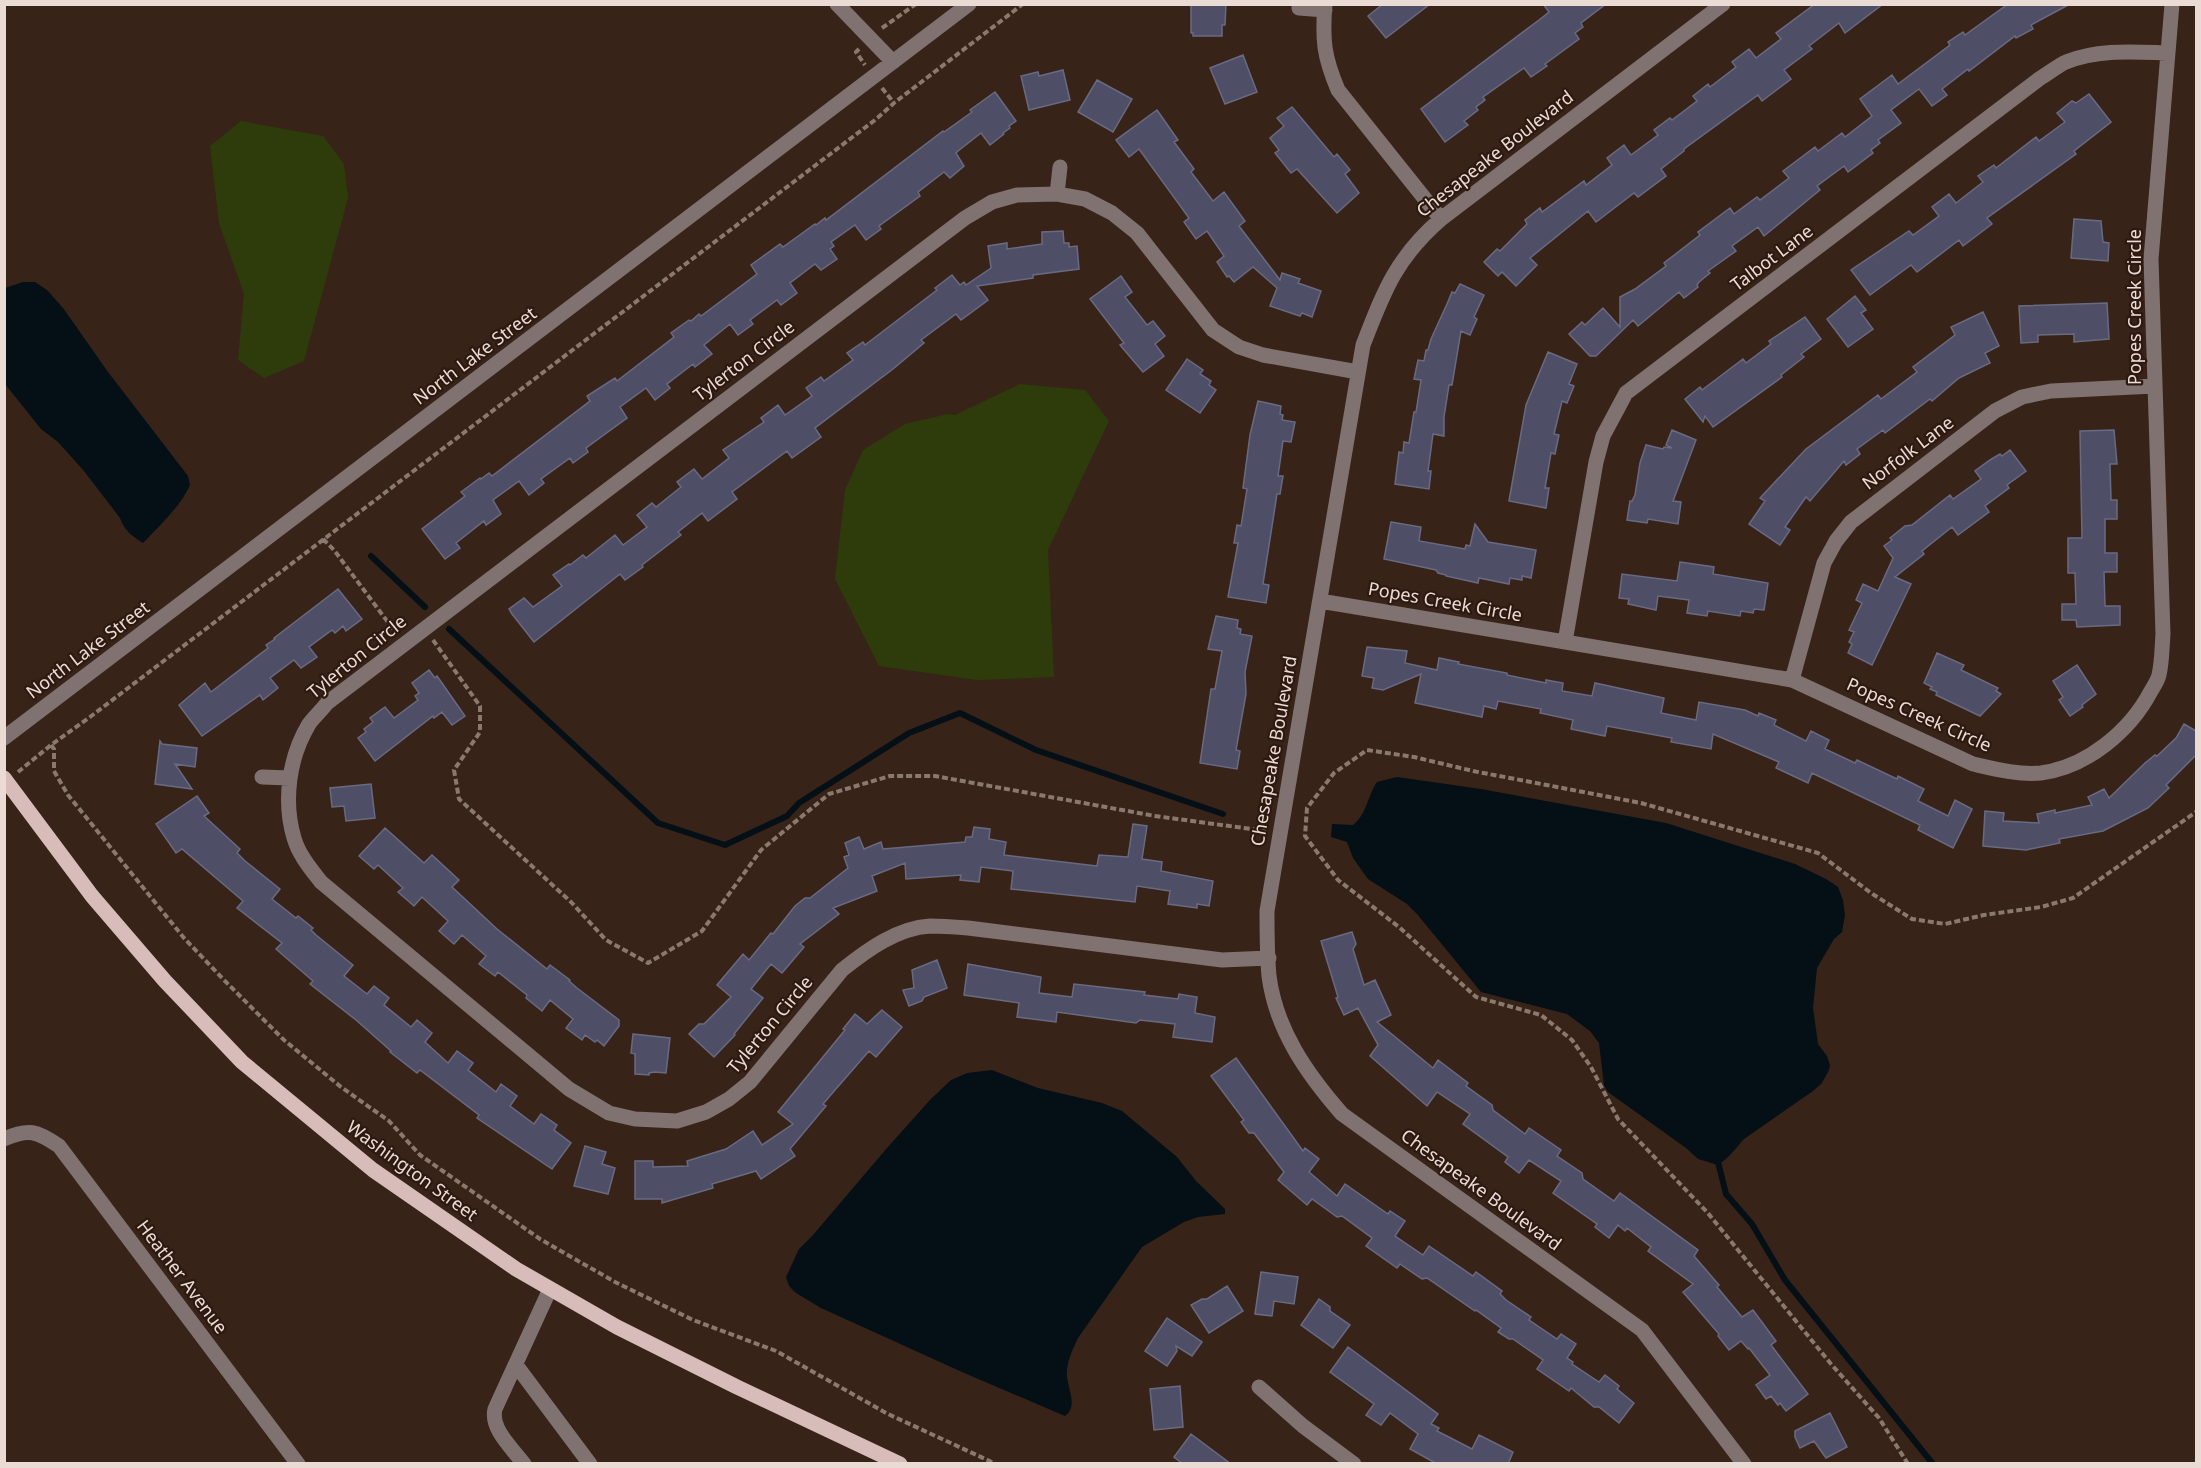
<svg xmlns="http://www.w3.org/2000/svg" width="2201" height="1468" font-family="'Noto Sans',sans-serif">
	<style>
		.green { fill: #2e3c0b }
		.water { fill: #040f16 }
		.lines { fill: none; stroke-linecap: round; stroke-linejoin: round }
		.stream { stroke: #040f16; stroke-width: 6 }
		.building { fill: #4e4f66; stroke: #696a82; stroke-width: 1.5 }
		.path { stroke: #8a796f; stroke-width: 4; stroke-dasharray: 6 3; stroke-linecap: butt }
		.minor { stroke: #7f7271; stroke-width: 15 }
		.major { stroke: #d7bcba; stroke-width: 15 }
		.labels { text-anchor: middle; stroke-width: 4.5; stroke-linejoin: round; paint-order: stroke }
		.street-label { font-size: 18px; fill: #eadcd5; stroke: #2d190f }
	</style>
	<rect width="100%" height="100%" fill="#382318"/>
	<!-- green -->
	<path class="green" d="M241,121L323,136L344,164L348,198L304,361L264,378L238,360L244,294L219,223L210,146Z
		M1020,384L1085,390L1109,421L1048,550L1054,677L977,680L879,666L835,579L845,490L863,450L905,424L948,414L955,415Z"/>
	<!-- water -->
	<path class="water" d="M23,282H35L47,290L63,308L108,372L188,476L190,485C181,506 159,526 143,543C132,536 124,530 120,518L84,471L58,442L41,429L5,384V288Z
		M1397,777L1481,789L1666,823L1795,864L1826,879L1838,887L1843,900L1845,915L1842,932L1834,939L1817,968L1813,1008L1818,1044L1827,1056L1830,1065L1829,1070L1822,1083L1813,1091L1744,1139C1734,1150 1731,1156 1718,1165L1698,1159L1686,1148L1608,1092L1604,1085L1599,1043L1590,1031L1567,1014L1481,992L1417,914L1407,904L1368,879L1353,858L1347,842L1331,837L1332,824L1353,825C1367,814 1367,797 1377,782Z
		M992,1070L1038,1088L1102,1103L1122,1111L1177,1157L1196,1181L1225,1209V1214L1198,1217L1184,1222L1142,1247L1078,1338C1073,1349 1068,1359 1067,1370C1065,1387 1080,1404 1065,1416L962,1372L821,1308L796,1293L789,1286L786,1277L799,1249L813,1235L887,1148L930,1100L951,1080L967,1073Z"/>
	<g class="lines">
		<!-- stream -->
		<path class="stream" d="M371,556L425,607
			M449,629L658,823L725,845L787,816L799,803L909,733L960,713L1036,750L1223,814
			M1717,1158L1726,1194L1752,1224L1785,1280L1933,1464"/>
	</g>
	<!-- building -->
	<path class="building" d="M1191,4H1226L1225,25H1222V36H1193V33H1191Z
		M1383,4H1430L1386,38L1368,16Z
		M1543,4H1606L1581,23L1583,27L1575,33L1579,39L1545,64L1547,66L1531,77L1524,68L1483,97L1485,100L1476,107L1478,110L1464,121L1468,125L1445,142L1421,109L1539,20L1549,12Z
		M1815,4H1883L1845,33L1839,23L1809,46L1812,49L1784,70L1791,79L1762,101L1758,95L1684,149V151L1661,169L1666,176L1638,197L1634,193L1596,222L1588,211L1530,258L1537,265L1516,286L1502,272L1498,276L1484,262L1497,249L1500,251L1527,224L1525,220L1540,208L1542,212L1584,181L1586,185L1612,165L1607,158L1624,145L1631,155L1658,135L1654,130L1670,118L1672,120L1697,101L1693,96L1708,84L1710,87L1736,67L1732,62L1749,49L1756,58L1781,39L1776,33Z
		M2008,4H2070L2031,25L2033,29L2016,38L2015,36L1969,71L1968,69L1942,89L1947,95L1932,106L1919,89L1891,110L1901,123L1878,140L1880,143L1871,150L1873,153L1848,172L1844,166L1817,186L1820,190L1764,236L1758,227L1732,246L1736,251L1708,271L1710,273L1699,282L1697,285L1698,287L1684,298L1679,292L1638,326L1633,320L1596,356H1590L1569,334L1582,322L1585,325L1603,308L1620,327V297L1635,289L1666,266L1664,263L1700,235L1698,232L1730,208L1734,214L1757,197L1760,200L1789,178L1783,171L1815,147L1818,151L1842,133L1845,137L1872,116L1860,99L1892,75L1898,84L1950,45L1948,42L1963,32L1965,35Z
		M1243,55L1257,92L1225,104L1210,68Z
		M1063,70L1070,100L1029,110L1021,76L1038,72L1039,76Z
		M1097,80L1132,99L1113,132L1078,112Z
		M995,92L1016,121L1009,126L1010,128L1003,133L1004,134L990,145L981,133L958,151L956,153L964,166L950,178L944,172L918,192L920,196L879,226L881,229L866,240L855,225L831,242L834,246L830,249L837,259L821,270L815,264L790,283L797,293L781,305L777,300L750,320L753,324L738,335L730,324L704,345L712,354L695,367L693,364L667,384L670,388L655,400L646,388L620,407L627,418L586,448L588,452L573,463L570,458L541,479L544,483L529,495L519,481L493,500L501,514L486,525L484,521L456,543L460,548L445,559L422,529L465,496L461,492L480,478L481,479L489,473L492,476L590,401L587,396L615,378L617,381L674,337L671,333L689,320L691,321L699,314L701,316L757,274L751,265L780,244L783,247L815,224L816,225L825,218L826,220L943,131L944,132L972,112L970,110Z
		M2089,94L2111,122L2074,151L2076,154L1987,218L1992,224L1963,246L1959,240L1917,272L1911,265L1870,295L1851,270L1909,231L1913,235L1939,216L1932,207L1949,194L1956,203L1983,182L1978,176L1994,165L1996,168L2036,137L2039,141L2065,122L2057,113L2072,101L2076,103Z
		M1292,107L1334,157L1337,154L1350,170L1345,174L1359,193L1337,213L1297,169L1291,173L1275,153L1279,150L1270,138L1284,126L1277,118Z
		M1157,110L1178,140L1174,142L1194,169L1191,172L1213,201L1224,192L1245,221L1239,226L1280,280L1282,273L1300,279L1298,283L1321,291L1312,317L1302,313L1300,316L1270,306L1277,288L1253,267L1234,282L1229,276L1227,277L1217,262L1224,256L1207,231L1196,239L1184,222L1189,218L1139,149L1129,157L1116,140Z
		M2074,219L2101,221L2103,242L2109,243L2108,261L2071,258Z
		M1063,231L1064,243H1069V247L1077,246L1079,269L1033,275V278L977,286L988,300L961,320L956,314L921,340L924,343L893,369L815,428L821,437L792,458L787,451L732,492L737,499L708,521L702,513L678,532L681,535L642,565L643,567L625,580L620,574L534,642L512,614L509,609L524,598L533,607L562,586L553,575L569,564L570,565L583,555L586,558L615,535L623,545L647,527L637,515L652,503L656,507L681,487L677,482L694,469L702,479L729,458L723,450L764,422L761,418L778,405L785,415L812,396L806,388L821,377L824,381L853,360L847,353L863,342L865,345L937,290L935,288L952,275L960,285L964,282L966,285L991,268L988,246L1007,243V249L1042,244V232Z
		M1121,276L1132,292L1125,297L1147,325L1153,321L1165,336L1155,344L1164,356L1143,372L1120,345L1124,343L1090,299Z
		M1460,284L1484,295L1474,317L1477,319L1470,335L1461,331L1452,385H1449L1444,417V436L1433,434L1428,471H1431L1429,489L1395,484L1399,452L1403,453L1404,442L1409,443L1414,412H1416L1421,380L1414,379L1418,360L1424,361L1426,350H1428L1431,339L1447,304L1452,292L1455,293Z
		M1855,296L1866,310L1861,313L1873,329L1848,347L1827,319Z
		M2107,303L2109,339L2074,342V334L2038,335V342L2021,343L2019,306Z
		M1983,312L1999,346L1985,353L1990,363L1959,378L1932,401L1930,399L1885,433L1883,430L1857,449L1860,454L1846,465L1844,461L1810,501L1806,497L1785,527L1790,530L1780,545L1749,524L1765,501L1760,498L1806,449L1878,395L1881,399L1917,372L1913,367L1955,335L1951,327Z
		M1805,317L1821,339L1801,354L1804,357L1781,375L1782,377L1713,427L1705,416L1703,422L1685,399L1700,387L1702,390L1743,359L1746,363L1771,344L1769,341Z
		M1548,352L1577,364L1569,384L1574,386L1567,403L1562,401L1554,434L1559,435L1555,454L1551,453L1545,488H1549L1546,508L1509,501L1526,405Z
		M1187,359L1203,370L1200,374L1211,381L1209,385L1216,390L1200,413L1166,390Z
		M1258,401L1281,406L1280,414L1283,415L1282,420L1295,422L1291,442L1283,441L1278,476H1283L1280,494H1277L1263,584L1269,585L1266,603L1228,597L1238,543H1234L1237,525L1241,526L1247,489L1243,488L1250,435Z
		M1672,430L1696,440L1673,501L1681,502L1678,524L1648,519L1647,523L1627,520L1630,501H1632L1635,495L1640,463L1646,445L1663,449L1664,447L1672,448L1666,445Z
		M2114,430L2117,464H2110L2111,500H2117V519H2105V553H2117V572H2104L2105,606H2120V625L2077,627L2076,620H2062V604H2076L2075,573H2068V538H2082L2080,431Z
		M2010,450L2026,471L2007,485L2009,488L1985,506L1989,512L1958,535L1952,527L1922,551L1924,554L1895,577L1911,584L1872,665L1848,653L1852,644L1849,642L1854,632L1849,630L1862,603L1856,600L1863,584L1878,591L1893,558L1884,546L1892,540L1890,538L1905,526L1912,525L1950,495L1953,499L1981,479L1975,471L1990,460L2000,454L2002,456Z
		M1391,522L1421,527L1419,541L1465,549L1466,545L1470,546L1475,524L1488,542L1536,550L1531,578L1522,576V580L1510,578L1509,584L1479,578L1478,583L1446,576V575L1438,573L1436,570L1384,559Z
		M1680,562L1714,567L1713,574L1768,583L1764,610L1754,609L1753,613L1741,611L1740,616L1708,611L1707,616L1687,613L1689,600L1658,596L1656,610L1628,604L1629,599L1619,598L1622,574L1677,581Z
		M338,589L362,619L346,631L343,626L335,633L332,630L309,647L317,657L301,668L294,660L270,678L278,688L263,700L260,695L250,702L202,736L179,705L205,683L211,692L268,648L266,645L275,639L274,638Z
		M1216,616L1238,620L1237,628L1241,629L1240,634L1252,636L1245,672L1246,694L1236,750L1240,751L1237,769L1200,763L1211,689H1215L1222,651L1208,649Z
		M1367,647L1407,651L1405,663L1437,670L1439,658L1459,662L1458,664L1507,673V675L1546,683V680L1563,683L1562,691L1592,696L1595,683L1664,698L1661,713L1696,720L1699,702L1745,710L1758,716L1759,713L1776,720L1774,725L1806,741L1811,731L1829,740L1825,749L1855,763L1857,760L1897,779L1898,776L1924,789L1918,801L1948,816L1955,800L1972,809L1953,848L1918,830L1920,825L1883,807L1812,773L1808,783L1776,768L1779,762L1713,734L1711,749L1671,742L1672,738L1607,726L1605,736L1571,729L1573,720L1540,713L1541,709L1498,701L1496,709L1484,706L1482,717L1415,703L1421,674L1383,690L1372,688L1374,678L1362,676Z
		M1937,653L1964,665L1961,670L1998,688L1996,691L2001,694L1980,716L1936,695L1937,692L1930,689L1932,687L1924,683Z
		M2077,665L2096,694L2082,705L2083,707L2070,716L2059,700L2063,697L2053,681Z
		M429,670L435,678L437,676L465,716L452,725L442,712L434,718L433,716L375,761L358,738L366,732L364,729L373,722L370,718L385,707L394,718L418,700L415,696L419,693L412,683Z
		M2184,724L2196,731V755L2166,785L2169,788L2148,808L2103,831L2059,839L2060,843L2026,850L1983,846L1985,811L2004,813L2003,821L2039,823L2037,814L2055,810V813L2092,805L2088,797L2104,789L2109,798L2145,763L2155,755L2157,756L2176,738Z
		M160,741L162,744L197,748L195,767L175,764L192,789L155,784Z
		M371,784L375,818L346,821L344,806L332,807L330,788Z
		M197,796L209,813L204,816L240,849L237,853L245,861L280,889L272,899L296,918L298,916L313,928L311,930L316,935L353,965L344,976L367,994L374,986L389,998L384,1005L411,1027L417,1020L432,1033L425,1042L448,1063L457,1051L473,1063L468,1070L496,1092L501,1084L517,1096L510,1106L534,1124L541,1114L557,1125L554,1130L571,1143L552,1169L477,1118L479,1115L420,1070L417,1073L390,1052L391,1051L356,1020L310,984L313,981L276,949L282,943L237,908L243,901L182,849L176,853L156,824Z
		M1133,824L1147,826L1142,859L1162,862L1161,871L1213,881L1209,906L1197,904V908L1168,904L1170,891L1137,886L1135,902L1011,889L1013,871L981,867L979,882L960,880L961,875L906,879L905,863L872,876L877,891L833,908L839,914L800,944L804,947L782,973L771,964L751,989L763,998L734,1034L735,1035L714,1057L689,1034L699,1024H704L731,997L717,985L743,954L749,960L771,933L773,934L795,906L805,898H810L848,868L844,857L849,855L845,843L859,837L864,849L881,842L883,849L965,842L966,837H972L974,827L990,829L989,839L1006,842L1004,855L1097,866L1099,855L1128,857Z
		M385,828L424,863L432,855L459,880L452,887L497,929L547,969L550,965L570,980L569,981L577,988L619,1020V1026L604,1046L597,1040L595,1042L585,1035L582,1040L566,1028L573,1019L550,1000L542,1011L526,998L527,995L498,972L495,976L479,964L486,956L462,935L454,944L439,931L448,921L422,897L414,906L398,892L403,888L378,865L374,869L359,856Z
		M1352,932L1356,944L1353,949L1364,985L1375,980L1391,1015L1377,1022L1433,1068L1438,1060L1468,1083L1466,1086L1492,1105L1493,1110L1525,1134L1529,1128L1561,1150L1557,1156L1582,1173L1583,1179L1614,1201L1620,1193L1698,1250L1694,1256L1719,1285L1717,1287L1742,1317L1753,1310L1776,1341L1771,1345L1808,1394L1786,1411L1780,1403L1778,1405L1771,1396L1766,1399L1756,1385L1770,1375L1749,1348L1748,1349L1741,1341L1729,1350L1718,1336L1719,1334L1683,1292L1693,1284L1648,1251L1651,1247L1627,1228L1625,1231L1618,1225L1609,1238L1595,1227L1597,1224L1553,1193L1561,1181L1529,1160L1519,1173L1505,1162L1508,1157L1463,1124L1470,1114L1437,1092L1427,1106L1370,1056L1378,1045L1358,1008L1344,1015L1336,998L1338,997L1321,941Z
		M937,960L947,988L924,997L922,1001L909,1006L903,990L914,988L912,970Z
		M968,964L1041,977L1039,993L1072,997L1074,984L1145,992L1144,995L1178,999L1179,994L1197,997L1195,1013L1215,1017L1212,1042L1173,1037L1175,1024L1140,1020L1136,1023L1057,1012L1056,1022L1017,1017L1019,1003L964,995Z
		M882,1010L902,1027L876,1057L869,1051L835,1090L823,1104L826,1106L790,1149L795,1156L761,1179L756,1171L712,1184L713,1188L662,1203V1199H635V1161H653V1167L688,1166L687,1161L726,1149L753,1131L762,1145L793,1124L778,1112L845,1030L843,1029L855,1014L867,1024Z
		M633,1034L670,1038L666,1073L655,1072L649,1073V1075L635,1074V1054L631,1053Z
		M1236,1058L1303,1151L1305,1148L1319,1159L1309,1172L1337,1196L1345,1184L1388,1214L1390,1211L1405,1221L1395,1236L1423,1255L1429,1246L1473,1276L1476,1272L1502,1291L1500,1294L1506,1300L1531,1317L1529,1320L1557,1339L1561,1334L1576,1344L1567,1358L1573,1362L1572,1364L1599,1382L1605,1375L1619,1386L1617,1389L1634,1403L1619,1423L1599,1407H1594L1571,1388L1569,1391L1537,1369L1543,1360L1513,1339H1509L1498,1332L1501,1328L1476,1310L1475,1311L1427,1278L1422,1279L1400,1264L1397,1268L1366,1246L1372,1238L1342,1216L1337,1217L1312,1199L1307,1205L1278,1180L1284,1172L1254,1133H1249L1241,1122L1244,1120L1211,1076Z
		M585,1146L606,1152L602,1164L615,1168L608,1194L574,1186Z
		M1261,1272L1298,1277L1294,1304L1274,1301L1272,1316L1255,1314Z
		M1227,1286L1243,1311L1209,1333L1191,1305L1202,1299H1207Z
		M1319,1299L1330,1307V1311L1350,1325L1333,1348L1301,1325Z
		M1167,1318L1202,1342L1192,1356L1176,1346L1177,1351L1167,1366L1145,1351Z
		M1348,1347L1438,1414L1431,1424L1439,1428L1437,1431L1472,1449L1479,1435L1513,1452L1508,1464H1437L1410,1449L1418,1434L1390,1413L1381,1425L1366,1415L1374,1404L1330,1372Z
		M1180,1386L1183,1427L1154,1430L1150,1389Z
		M1830,1413L1847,1447L1826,1458L1814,1441L1800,1448L1795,1437V1431Z
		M1191,1434L1231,1464H1183L1174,1457Z"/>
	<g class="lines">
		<!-- path -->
		<path class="path" d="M882,28L916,4
			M859,49L856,52L865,65
			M882,88L894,103
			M323,539L334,550L396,633
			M433,640L480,706V732L454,770L459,799L571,902L606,940L648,963L702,931L761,850L829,794L890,776H935L1155,816L1266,831
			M51,745L54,749V771L68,795L184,938L225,981L284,1040L341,1087L389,1121L420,1155L540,1239L615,1282L693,1320L776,1351L888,1414L996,1464
			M18,772L51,745L90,717L875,120L894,103L1023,4
			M1908,1464L1879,1418L1831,1364L1707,1212L1618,1119L1591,1067L1572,1040L1541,1015L1476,997L1399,927L1338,880L1305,836L1307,808L1334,773L1367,750L1414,757L1473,771L1641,803L1818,853L1871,893L1912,919L1945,924L1984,915L2041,907L2073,898L2196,812"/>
		<!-- minor -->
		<path class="minor" d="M837,4L893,62
			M1325,4C1322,40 1324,57 1338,90L1441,219
			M1723,4L1441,219C1396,258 1384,291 1363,345L1267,911C1267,932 1267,955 1269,976C1276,1030 1307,1074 1342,1114L1642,1330L1744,1464
			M1299,8L1325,10
			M1057,194L1060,167
			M1320,601L1792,680L1973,764C1995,769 2018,775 2041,773C2087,767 2130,731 2151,691C2154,686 2158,680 2159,675C2162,662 2162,647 2163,634L2151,259L2172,4
			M1565,642L1596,462L1603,436L1626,393L2039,79C2048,74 2057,66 2066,62C2099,49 2133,52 2168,53
			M1792,680L1824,563L1836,541L1851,522L1995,411L2022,397L2051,391L2155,386
			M4,738L969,4
			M262,777L290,778
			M1269,958L1222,960L968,928C955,927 942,926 930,926C897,928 867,950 842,970L750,1082L729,1099L706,1112L677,1121L635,1119L609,1113L569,1089L321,882C310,868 299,855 294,838C283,801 289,757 309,724C314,717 322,710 327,703L965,218L992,202L1017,195L1057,194L1085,199L1112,213L1137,233L1213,330L1239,347L1263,355L1358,372
			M4,1139C29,1128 37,1131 59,1146L298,1464
			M516,1365L590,1464
			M1259,1387L1303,1426L1354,1464
			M524,1464C513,1449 490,1429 495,1409L550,1289"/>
		<!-- major -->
		<path class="major" d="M4,778L92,896L165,981L242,1062L373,1170L516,1269L617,1327L737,1387L900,1464"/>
	</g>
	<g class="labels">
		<!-- street labels -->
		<g class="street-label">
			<text transform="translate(1495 154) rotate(-38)" y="6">Chesapeake Boulevard</text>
			<text transform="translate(1772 258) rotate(-37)" y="6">Talbot Lane</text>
			<text transform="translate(2135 307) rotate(-90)" y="6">Popes Creek Circle</text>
			<text transform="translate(475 356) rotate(-37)" y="6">North Lake Street</text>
			<text transform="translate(744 361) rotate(-37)" y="6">Tylerton Circle</text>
			<text transform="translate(1908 453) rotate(-37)" y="6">Norfolk Lane</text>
			<text transform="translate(1445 602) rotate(10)" y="6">Popes Creek Circle</text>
			<text transform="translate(88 650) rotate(-37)" y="6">North Lake Street</text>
			<text transform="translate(357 657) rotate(-39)" y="6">Tylerton Circle</text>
			<text transform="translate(1919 715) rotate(24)" y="6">Popes Creek Circle</text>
			<text transform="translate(1274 751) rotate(-80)" y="6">Chesapeake Boulevard</text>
			<text transform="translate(770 1025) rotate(-50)" y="6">Tylerton Circle</text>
			<text transform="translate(412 1171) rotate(36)" y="6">Washington Street</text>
			<text transform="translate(1481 1190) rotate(36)" y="6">Chesapeake Boulevard</text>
			<text transform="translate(182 1277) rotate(53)" y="6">Heather Avenue</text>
		</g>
	</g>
	<!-- border -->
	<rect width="2201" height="1468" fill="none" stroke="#eadcd5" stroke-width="12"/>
</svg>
